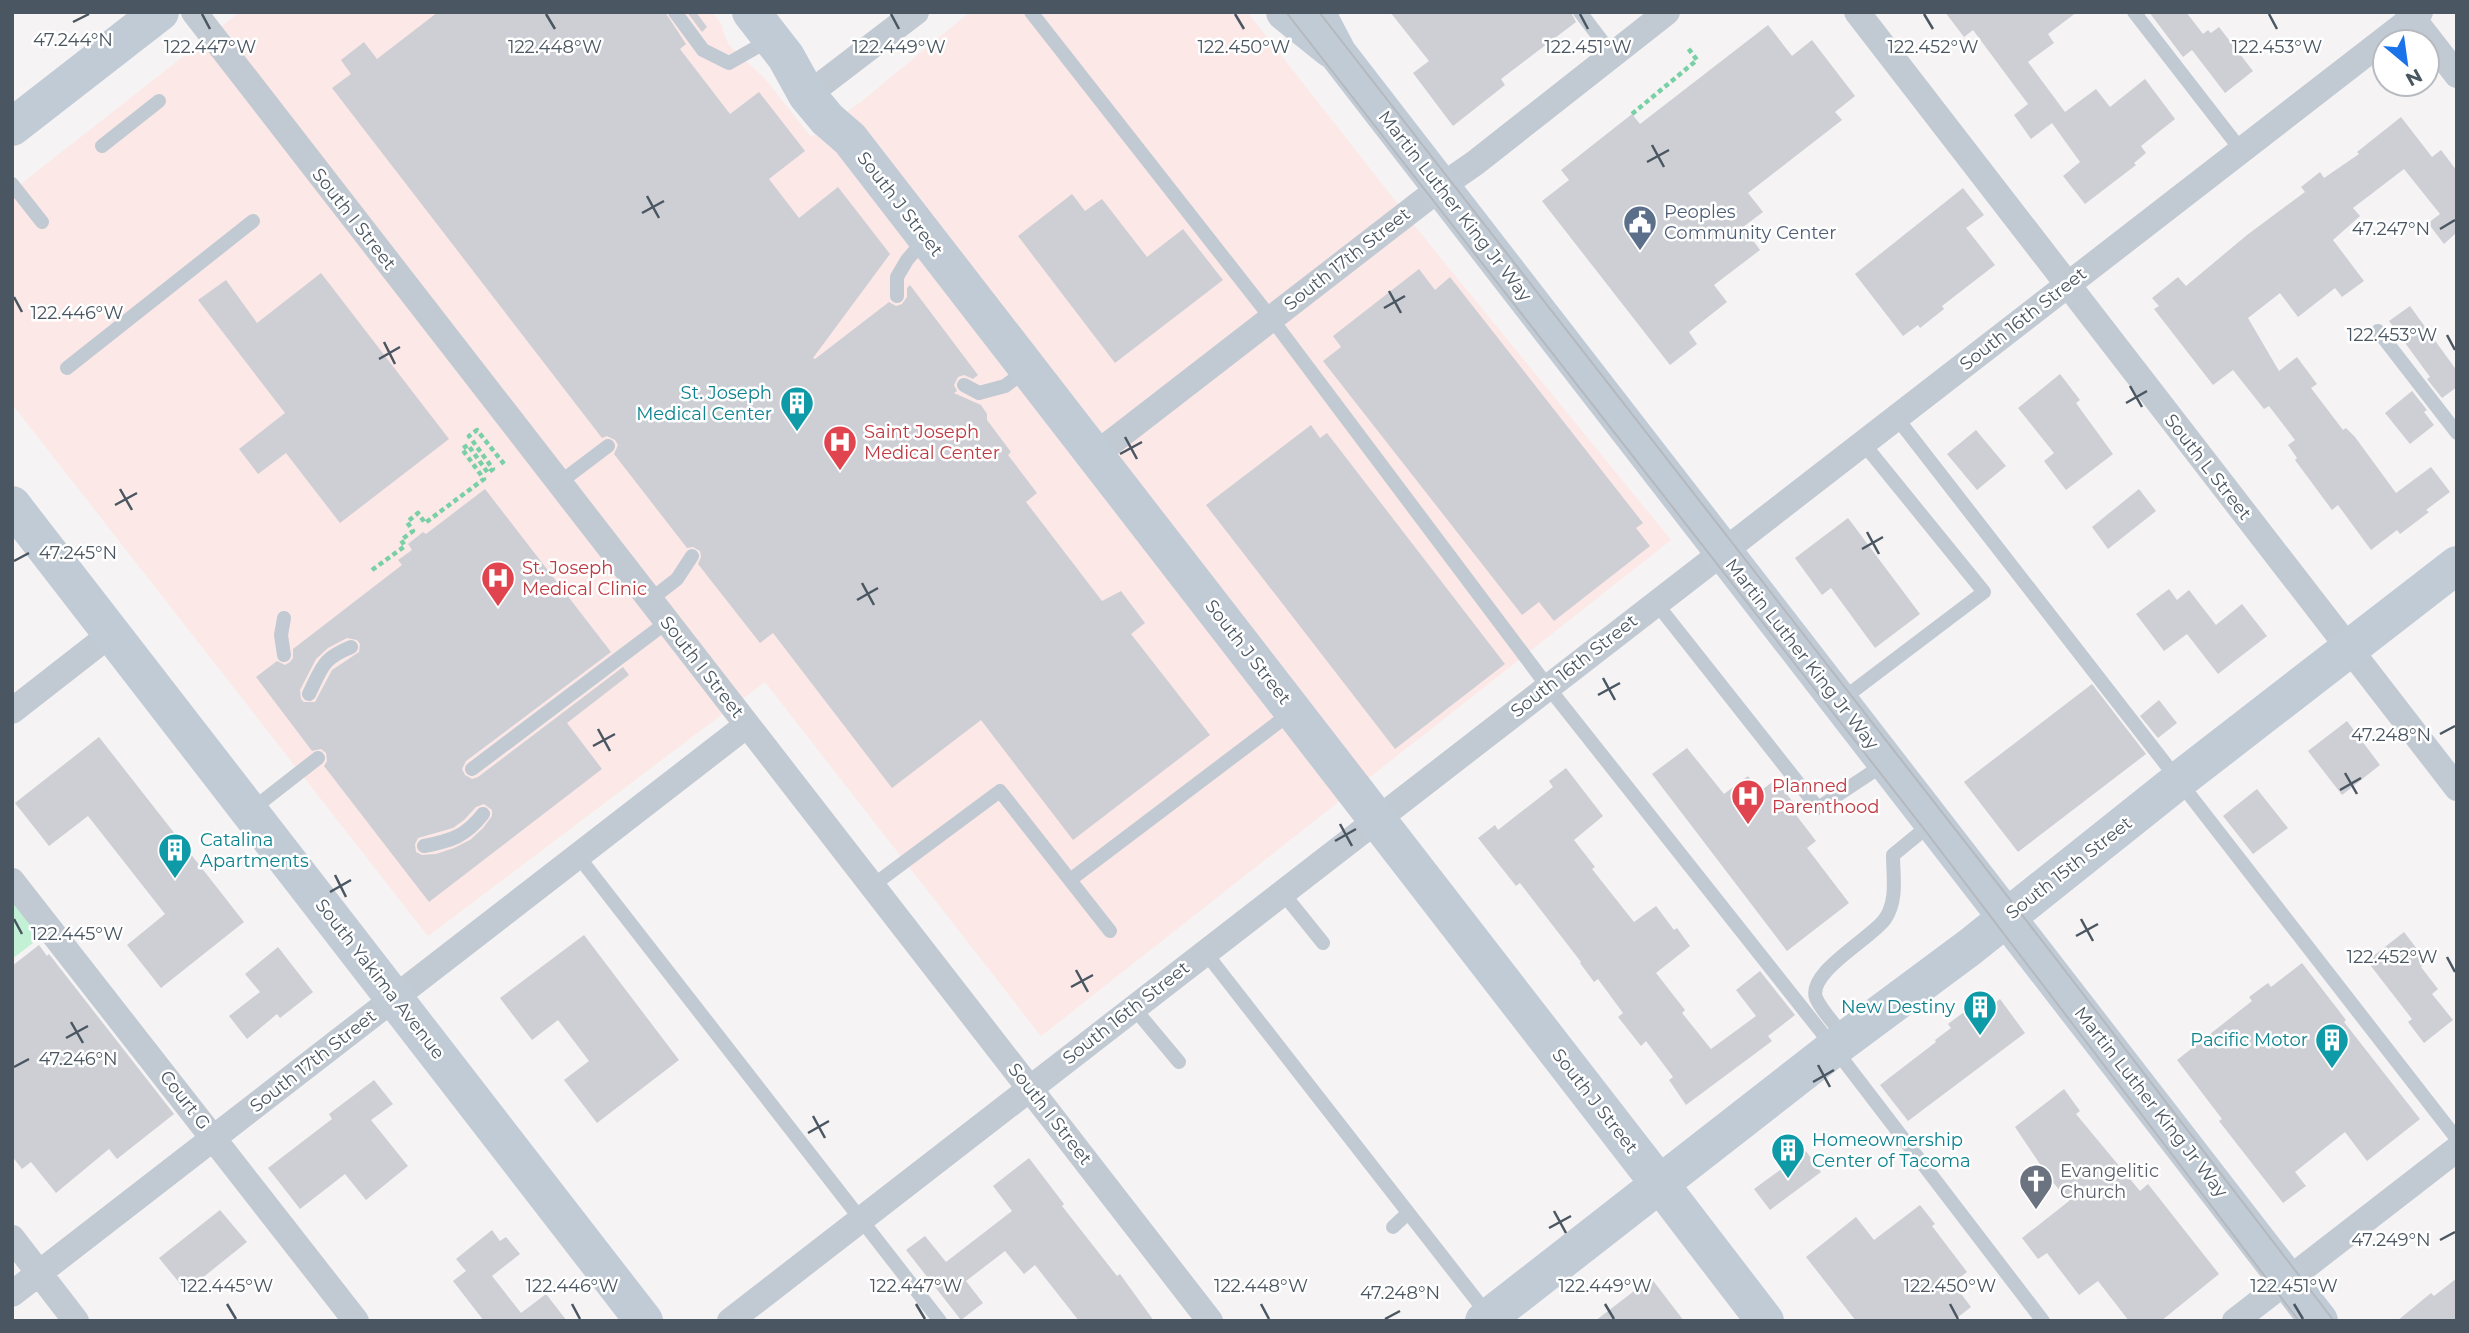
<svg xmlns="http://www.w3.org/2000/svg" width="2469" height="1333" font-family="Montserrat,sans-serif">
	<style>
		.medical { fill: #fce8e6 }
		.green { fill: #c3f1d5 }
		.building { fill: #cdcfd5; fill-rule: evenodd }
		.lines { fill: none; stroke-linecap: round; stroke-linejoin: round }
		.path { stroke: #7ad0a6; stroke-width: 4.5; stroke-dasharray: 5 3.5; stroke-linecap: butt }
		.lane { stroke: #c1cad2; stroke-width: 14 }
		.street { stroke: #c1cad2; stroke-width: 26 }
		.secondary { stroke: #c1cbd6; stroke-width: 38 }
		.tram { stroke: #b5b8bd; stroke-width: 2 }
		.ticks { fill: none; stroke: #4a5661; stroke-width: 2.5 }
		.labels { text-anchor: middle; stroke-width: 5; stroke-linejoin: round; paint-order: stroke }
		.street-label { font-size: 18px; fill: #4a5661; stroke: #fff }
		.service-label { font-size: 18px; fill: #4e5e75; stroke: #fff; text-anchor: start }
		.culture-label { font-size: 18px; fill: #0d838f; stroke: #fff; text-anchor: end }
		.health-label { font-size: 18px; fill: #be3a42; stroke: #fff; text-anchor: start }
		.worship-label { font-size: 18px; fill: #5b616d; stroke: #fff; text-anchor: start }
		.ticks-label { font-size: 18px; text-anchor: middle; fill: #4a5661; stroke: #fff; stroke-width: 5; stroke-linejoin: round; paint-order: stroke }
	</style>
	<rect width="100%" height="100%" fill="#f5f3f3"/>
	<!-- medical -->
	<path class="medical" d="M240,12H712L722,25L723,32L729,45L766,80L811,137L861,102L970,12H1247L1430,245L1671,540L1041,1036L765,682L428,936L12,404V191Z"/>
	<!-- green -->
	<path class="green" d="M12,898L42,936L12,959Z"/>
	<!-- building -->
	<path class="building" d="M438,12H665L686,44L680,49L730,114L759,92L805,151L769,179L799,218L838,187L890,254L813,358L815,359L889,302L896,306L902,304L907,297V288L910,285L978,375L973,379L964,375L958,377L954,385L957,391L954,393L981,405L987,414V420L1011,452L1008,455L1037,493L1026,502L1102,601L1121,591L1145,623L1131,634L1210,735L1073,840L981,720L892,788L773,633L760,643L698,564L701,557L700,551L693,547L687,548L614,454L618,445L615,440L607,436L602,438L332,88L351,74L341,60L364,42L377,59Z
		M687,12H696L707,27L702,32Z
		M1390,12H1571L1576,22L1501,79L1505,85L1453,126L1413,73L1429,61Z
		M1945,12H2077L2048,34L2054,43L2028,62L2065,112L2096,89L2110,107L2145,79L2175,119L2141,146L2146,153L2134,163L2136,165L2085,204L2063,176L2080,162L2052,123L2031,139L2014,115L2028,104L1973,30L1964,37Z
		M2149,12H2186L2203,34L2208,30L2211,33L2219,27L2253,71L2225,93L2192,50L2183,57Z
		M1768,25L1792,56L1812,40L1855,96L1835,112L1842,120L1748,193L1763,212L1743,227L1760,250L1714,285L1727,302L1689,332L1697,344L1670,365L1542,201L1569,180L1561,170L1632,114L1640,124Z
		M2401,117L2432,157L2441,150L2457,171V236L2455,234L2444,244L2428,223L2440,214L2404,169L2353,208L2360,216L2333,240L2364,281L2342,297L2335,288L2298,317L2280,293L2248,318L2279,371L2297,357L2317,384L2311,388L2343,430L2346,428L2355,437L2396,493L2431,467L2450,492L2426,510L2429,512L2400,534L2397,530L2371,550L2338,505L2332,510L2295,460L2297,458L2288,445L2295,440L2269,406L2264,409L2233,370L2213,385L2154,309L2159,306L2152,298L2178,277L2186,286L2247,235L2305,192L2301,187L2320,172L2324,178L2359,154L2357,152Z
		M1963,188L1984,215L1966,228L1995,265L1942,306L1944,309L1920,328L1918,325L1903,336L1855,274Z
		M1072,194L1085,211L1102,199L1147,257L1183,229L1223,280L1115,363L1018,236Z
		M1419,269L1435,290L1450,277L1643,523L1636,528L1650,546L1554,621L1539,602L1522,615L1323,361L1341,347L1333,336Z
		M321,273L449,439L340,523L286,453L258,474L239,449L285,413L198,300L226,280L257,323Z
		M2410,306L2457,371V387L2442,398L2427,379L2430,377L2389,321Z
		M2060,374L2080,400L2076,403L2113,454L2066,490L2044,461L2054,453L2018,408Z
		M2412,391L2427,410L2424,412L2434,425L2410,444L2385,413Z
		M1311,425L1320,438L1327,433L1505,664L1395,749L1206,505Z
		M1976,430L2006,466L1977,490L1947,454Z
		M485,489L611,652L466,761L462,769L465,775L472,779L478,777L623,667L629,675L567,723L602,769L429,902L324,766L327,761L326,753L321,749L312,751L256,677L277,661L285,665L290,662L293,658V649L402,565L398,560L412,550L408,544L423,532L426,534ZM347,638L357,640L360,644L359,652L332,670L315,702H304L301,699L300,690L316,659L328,648ZM484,804L492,810V816L483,828L470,840L454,848L436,854L422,855L416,852L415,844L418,838L453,828L464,820L476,807Z
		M2139,489L2156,511L2108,549L2092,527Z
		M1848,518L1920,614L1875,648L1831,588L1822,595L1795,558Z
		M2169,589L2177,600L2189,590L2216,625L2242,604L2267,636L2218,674L2187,634L2164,651L2136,614Z
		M2092,684L2146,754L2018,852L1964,782Z
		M2159,700L2177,723L2158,738L2140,716Z
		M2347,721L2380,765L2342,795L2308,751Z
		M99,737L244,922L161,988L127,945L165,914L88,816L49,846L15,803Z
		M1687,748L1724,794L1748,776L1759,792L1775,780L1798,808L1793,811L1816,841L1807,848L1849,903L1787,951L1652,774Z
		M1566,768L1603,816L1574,840L1595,867L1592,869L1634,922L1656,906L1674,930L1677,928L1690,946L1656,973L1685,1010L1682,1013L1711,1049L1756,1016L1736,990L1760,971L1795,1015L1768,1036L1772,1041L1686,1105L1669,1080L1673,1077L1646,1041L1641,1046L1618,1017L1623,1013L1598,979L1594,982L1580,963L1581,962L1520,883L1516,886L1478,838L1495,825L1498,830L1553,787L1549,781Z
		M2257,789L2288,828L2253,854L2223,816Z
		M2404,932L2427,962L2421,967L2438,989L2432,994L2453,1020L2424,1043L2408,1022L2412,1019L2367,961Z
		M584,935L679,1060L597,1123L564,1080L589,1061L558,1020L532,1040L500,998Z
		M39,945L47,956L49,954L174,1114L117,1159L109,1149L56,1193L31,1162L22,1169L12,1156V966Z
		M278,947L313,992L280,1018L277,1014L247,1039L229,1016L260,992L245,974Z
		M2302,963L2346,1020L2344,1022L2420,1119L2367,1161L2345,1132L2295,1172L2306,1186L2283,1203L2219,1121L2222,1119L2177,1060L2252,1001L2249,997L2268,983L2271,987Z
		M1991,999L1994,1004L2000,999L2025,1033L1908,1121L1880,1085L1936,1042L1935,1040L1951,1028L1948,1024L1980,1000L1983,1004Z
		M374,1080L393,1104L371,1120L408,1166L366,1200L345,1174L300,1209L268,1168L332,1119L329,1114Z
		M2064,1089L2080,1111L2076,1114L2125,1173L2140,1191L2148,1184L2219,1274L2161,1321H2129L2098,1281L2079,1295L2047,1253L2038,1259L2022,1238L2069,1201L2050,1179L2015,1127Z
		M1806,1151L1821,1172L1770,1210L1754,1189Z
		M1029,1158L1064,1204L1062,1206L1117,1276L1120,1274L1154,1321H1079L1035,1265L1024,1274L1005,1251L966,1281L983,1303L961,1320L906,1250L925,1236L946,1262L1012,1211L993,1186Z
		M1920,1205L1935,1224L1932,1226L1967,1272L1953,1283L1971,1307L1953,1321H1856L1806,1257L1856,1217L1874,1240Z
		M220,1210L247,1242L186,1291L159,1258Z
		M492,1230L500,1241L506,1237L520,1254L492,1276L521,1313L546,1294L567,1321H484L453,1281L466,1271L456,1259Z
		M1651,1278L1684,1321H1595Z
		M2457,1278V1321H2397L2431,1293L2434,1296Z"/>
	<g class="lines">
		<!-- path -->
		<path class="path" d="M1632,114L1697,60L1688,48
			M372,570L405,546L401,540L413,531L407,522L418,513L425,523L484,479L462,449L468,445L488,473L493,469L469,436L477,430L504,464"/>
		<!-- lane -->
		<path class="lane" d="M675,12L703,50L729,63L771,39
			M1031,12L1271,318L1548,687L1834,1048L2043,1321
			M1580,12L1612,54
			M2134,12L2241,150
			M102,146L159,101
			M12,184L42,222
			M897,296V277L907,260L925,239
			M2378,331L2457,433
			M67,368L253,221
			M964,385L979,393L1005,386L1028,369
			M1896,417L2457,1139
			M559,483L608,446
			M650,600L677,579L692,556
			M1656,603L1818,808L1886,763
			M284,618L281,635L284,655
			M309,694C323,666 322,659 351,647
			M1840,701L1984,592L1863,443
			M472,769L667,622
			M250,811L318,758
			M424,846C451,841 466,836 483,814
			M578,856L940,1321
			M1070,880L1292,712
			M872,886L1000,791L1110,931
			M1282,892L1323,943
			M1205,952L1488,1315
			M1133,1007L1179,1062
			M1845,1038C1837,1026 1822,1012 1816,998C1807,972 1872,938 1885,919C1898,900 1893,876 1893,855L1932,823
			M1393,1227L1408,1213"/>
		<!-- street -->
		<path class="street" d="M194,12L1210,1321
			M1857,12L2457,788
			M2408,12L2457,75
			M818,87L916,12
			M1095,455L1449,181L1475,163L1667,12
			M12,711L112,633
			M12,881L356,1321
			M12,1238L76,1321
			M12,1294L747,725
			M730,1321L2420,12
			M2235,1321L2457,1149"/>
		<!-- secondary -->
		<path class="secondary" d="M751,12L786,57L807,95L827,119L850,139L867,161L1647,1168
			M1285,12L1331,49
			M1316,12L1338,54L2319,1321
			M12,127L160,12
			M12,505L644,1321
			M1660,1184L1765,1321
			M1484,1321L1834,1048L1970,947L2178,781L2457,565"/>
		<!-- tram -->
		<path class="tram" d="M1286,12L1924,829L2299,1321
			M1319,12L2050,951L2334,1321"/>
	</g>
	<!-- ticks -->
	<path class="ticks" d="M202,14L210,29M546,14L555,29M891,14L899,29M1235,14L1244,29M1580,14L1588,29M1924,14L1933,29M2269,14L2277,29M73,22L89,14M1652,145L1664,167M1647,162L1669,150M647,196L659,218M642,213L664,201M2440,229L2455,220M1389,291L1401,313M14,297L22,312M1384,308L1405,296M2447,335L2455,350M384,342L395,364M379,359L400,347M2130,386L2142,407M2126,403L2147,391M1125,437L1137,459M1120,454L1142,442M120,489L132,510M115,505L137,493M1867,532L1879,554M1862,549L1883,537M14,561L29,553M862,583L874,605M857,600L878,588M1603,678L1615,700M1598,695L1620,683M598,729L610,751M2440,734L2455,726M593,746L615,734M2345,773L2357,794M2340,790L2361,778M1340,824L1352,846M1335,841L1356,829M335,875L346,897M330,892L351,880M14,919L22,934M2081,919L2093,941M2076,936L2098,924M2447,957L2455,972M1076,970L1088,992M1071,987L1093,975M71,1022L83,1043M66,1038L88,1026M1818,1065L1830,1087M14,1067L29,1059M1813,1082L1834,1070M813,1116L825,1138M808,1133L829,1121M1554,1211L1566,1233M1549,1228L1571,1216M2440,1240L2455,1232M227,1304L236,1319M572,1304L580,1319M916,1304L925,1319M1261,1304L1269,1319M1605,1304L1614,1319M1950,1304L1958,1319M2294,1304L2303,1319M1385,1319L1400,1311"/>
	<!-- icons -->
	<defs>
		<g id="civic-pin" transform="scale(1.75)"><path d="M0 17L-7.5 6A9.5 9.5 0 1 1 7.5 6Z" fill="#5c6f8a" stroke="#fff"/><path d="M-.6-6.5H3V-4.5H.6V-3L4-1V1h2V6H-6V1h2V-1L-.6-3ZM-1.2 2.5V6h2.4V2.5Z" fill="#fff"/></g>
		<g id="building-pin" transform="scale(1.75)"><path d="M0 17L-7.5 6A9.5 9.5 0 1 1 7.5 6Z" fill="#0f9aa8" stroke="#fff"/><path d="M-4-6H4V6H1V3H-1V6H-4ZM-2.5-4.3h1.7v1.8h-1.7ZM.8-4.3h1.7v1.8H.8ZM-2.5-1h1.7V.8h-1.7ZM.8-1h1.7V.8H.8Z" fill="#fff"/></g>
		<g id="hospital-pin" transform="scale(1.75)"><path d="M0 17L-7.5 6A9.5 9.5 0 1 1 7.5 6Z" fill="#e0444e" stroke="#fff"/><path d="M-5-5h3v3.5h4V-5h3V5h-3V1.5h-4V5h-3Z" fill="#fff"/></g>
		<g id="church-pin" transform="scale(1.75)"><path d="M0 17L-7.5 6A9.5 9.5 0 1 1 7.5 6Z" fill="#6b7280" stroke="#fff"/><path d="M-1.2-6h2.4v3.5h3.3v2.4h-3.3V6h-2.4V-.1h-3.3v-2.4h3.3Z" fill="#fff"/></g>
	</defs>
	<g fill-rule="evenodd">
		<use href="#civic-pin" x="1640" y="222"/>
		<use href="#building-pin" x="797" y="403"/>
		<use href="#hospital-pin" x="840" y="442"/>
		<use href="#hospital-pin" x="498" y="578"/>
		<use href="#hospital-pin" x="1748" y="796"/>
		<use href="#building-pin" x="175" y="850"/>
		<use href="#building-pin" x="1980" y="1007"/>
		<use href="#building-pin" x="2332" y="1040"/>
		<use href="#building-pin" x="1788" y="1150"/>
		<use href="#church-pin" x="2036" y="1181"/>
	</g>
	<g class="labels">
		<!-- street labels -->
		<g class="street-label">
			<text transform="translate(900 204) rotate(52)" y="6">South J Street</text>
			<text transform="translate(1455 206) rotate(52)" y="6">Martin Luther King Jr Way</text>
			<text transform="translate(354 219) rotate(52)" y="6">South I Street</text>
			<text transform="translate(1347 259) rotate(-38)" y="6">South 17th Street</text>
			<text transform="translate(2023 319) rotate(-38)" y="6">South 16th Street</text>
			<text transform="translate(2208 467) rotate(52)" y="6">South L Street</text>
			<text transform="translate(1248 652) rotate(52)" y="6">South J Street</text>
			<text transform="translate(1802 654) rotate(52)" y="6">Martin Luther King Jr Way</text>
			<text transform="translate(1574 666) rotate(-38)" y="6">South 16th Street</text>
			<text transform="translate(702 667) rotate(52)" y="6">South I Street</text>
			<text transform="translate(2069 868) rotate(-38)" y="6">South 15th Street</text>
			<text transform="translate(380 979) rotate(52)" y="6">South Yakima Avenue</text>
			<text transform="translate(1126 1013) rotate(-38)" y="6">South 16th Street</text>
			<text transform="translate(313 1061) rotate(-38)" y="6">South 17th Street</text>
			<text transform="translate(185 1100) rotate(52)" y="6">Court G</text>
			<text transform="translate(1595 1101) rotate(52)" y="6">South J Street</text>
			<text transform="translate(2151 1102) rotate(52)" y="6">Martin Luther King Jr Way</text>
			<text transform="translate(1050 1114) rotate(52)" y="6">South I Street</text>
		</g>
		<!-- service labels -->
		<g class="service-label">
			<text x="1664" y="218">Peoples<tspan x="1664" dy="21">Community Center</tspan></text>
		</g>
		<!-- culture labels -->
		<g class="culture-label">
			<text x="772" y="399">St. Joseph<tspan x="772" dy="21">Medical Center</tspan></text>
			<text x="200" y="846" text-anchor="start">Catalina<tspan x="200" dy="21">Apartments</tspan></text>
			<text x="1955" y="1013">New Destiny</text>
			<text x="2308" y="1046">Pacific Motor</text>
			<text x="1812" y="1146" text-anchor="start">Homeownership<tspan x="1812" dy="21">Center of Tacoma</tspan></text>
		</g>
		<!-- health labels -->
		<g class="health-label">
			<text x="864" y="438">Saint Joseph<tspan x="864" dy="21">Medical Center</tspan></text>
			<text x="522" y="574">St. Joseph<tspan x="522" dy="21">Medical Clinic</tspan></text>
			<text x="1772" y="792">Planned<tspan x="1772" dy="21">Parenthood</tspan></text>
		</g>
		<!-- worship labels -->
		<g class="worship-label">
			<text x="2060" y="1177">Evangelitic<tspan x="2060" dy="21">Church</tspan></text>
		</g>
	</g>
	<g class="ticks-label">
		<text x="73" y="46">47.244°N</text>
		<text x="210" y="53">122.447°W</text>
		<text x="555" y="53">122.448°W</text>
		<text x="899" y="53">122.449°W</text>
		<text x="1244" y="53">122.450°W</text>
		<text x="1588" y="53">122.451°W</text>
		<text x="1933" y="53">122.452°W</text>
		<text x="2277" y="53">122.453°W</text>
		<text x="2391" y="235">47.247°N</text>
		<text x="77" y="319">122.446°W</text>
		<text x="2392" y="341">122.453°W</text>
		<text x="78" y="559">47.245°N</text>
		<text x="2391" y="741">47.248°N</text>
		<text x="77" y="940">122.445°W</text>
		<text x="2392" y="963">122.452°W</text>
		<text x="78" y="1065">47.246°N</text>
		<text x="2391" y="1246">47.249°N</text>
		<text x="227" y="1292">122.445°W</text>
		<text x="572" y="1292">122.446°W</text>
		<text x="916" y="1292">122.447°W</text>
		<text x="1261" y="1292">122.448°W</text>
		<text x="1605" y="1292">122.449°W</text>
		<text x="1950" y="1292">122.450°W</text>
		<text x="2294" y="1292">122.451°W</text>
		<text x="1400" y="1299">47.248°N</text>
	</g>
	<!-- border -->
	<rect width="2469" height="1333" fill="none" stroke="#4a5661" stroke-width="28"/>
	<!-- north arrow -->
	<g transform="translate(2406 63) rotate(151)"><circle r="33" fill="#ffffff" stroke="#b7bbc0" stroke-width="2"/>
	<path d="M0-5L12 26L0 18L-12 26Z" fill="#1a73e8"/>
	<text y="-10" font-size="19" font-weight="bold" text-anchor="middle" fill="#4a5661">N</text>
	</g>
</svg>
